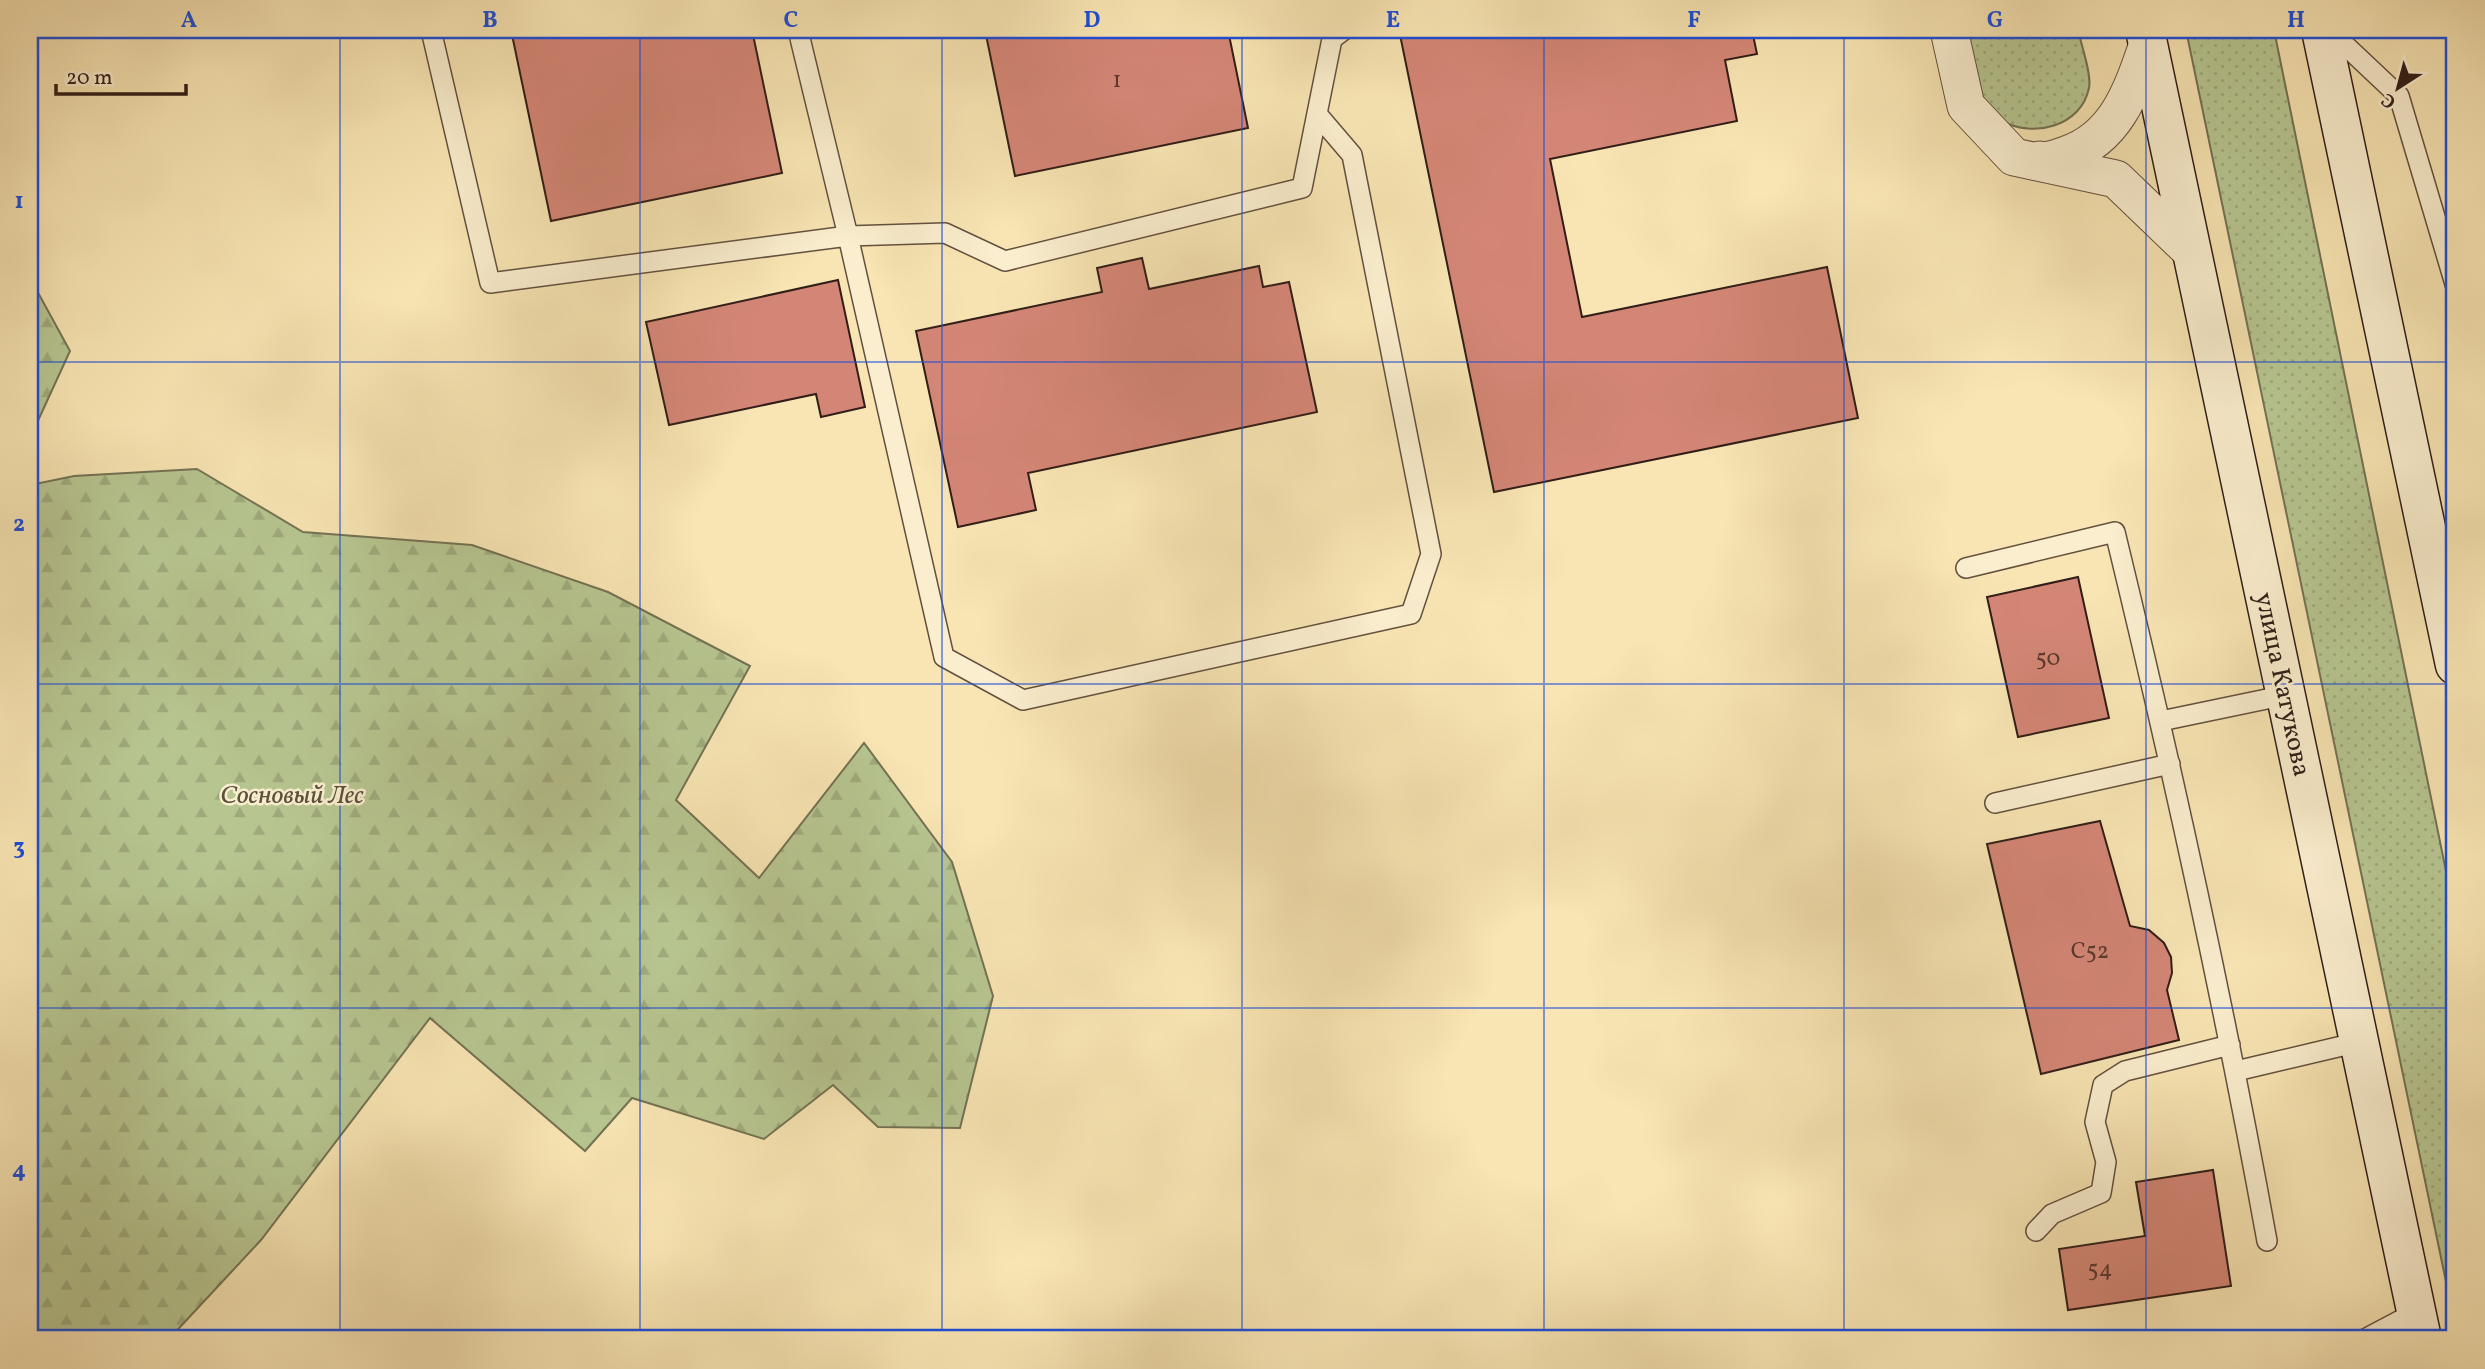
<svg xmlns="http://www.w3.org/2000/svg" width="2485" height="1369" font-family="Vollkorn,serif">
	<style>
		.grass { fill: url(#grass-dots); stroke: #747254; stroke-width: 2 }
		.forest { fill: url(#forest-firs); stroke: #747254; stroke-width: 2 }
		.building { fill: #d48676; stroke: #311e18; stroke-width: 2 }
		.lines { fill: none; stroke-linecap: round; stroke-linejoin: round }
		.lane-casing { stroke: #63503f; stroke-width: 22 }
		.street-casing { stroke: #63503f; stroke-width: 39 }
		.secondary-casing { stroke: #311e18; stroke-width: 41 }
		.lane { stroke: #faeece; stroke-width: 19 }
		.street { stroke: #faeece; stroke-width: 37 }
		.secondary { stroke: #faeece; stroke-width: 38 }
		.grid { fill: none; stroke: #1d4ed8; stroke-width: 2; stroke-opacity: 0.55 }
		.labels { text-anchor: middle; stroke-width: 5; stroke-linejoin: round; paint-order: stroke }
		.number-label { font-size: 23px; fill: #5a3830 }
		.street-label { font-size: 26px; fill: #311e18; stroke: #faeece }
		.park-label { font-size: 26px; font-style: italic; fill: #59503c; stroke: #faeece }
		.neatline { fill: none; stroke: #1d4ed8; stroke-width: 2.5 }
		.grid-label { font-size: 23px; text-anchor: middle; font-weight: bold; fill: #1d4ed8 }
	</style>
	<defs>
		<pattern id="grass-dots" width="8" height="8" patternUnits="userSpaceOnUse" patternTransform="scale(1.75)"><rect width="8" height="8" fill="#b7c691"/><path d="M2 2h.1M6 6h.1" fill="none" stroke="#9eaa7c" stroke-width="1.8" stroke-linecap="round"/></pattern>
		<pattern id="forest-firs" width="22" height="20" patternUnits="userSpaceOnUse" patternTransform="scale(1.75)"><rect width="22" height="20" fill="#b7c691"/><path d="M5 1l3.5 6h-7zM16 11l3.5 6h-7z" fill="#9eaa7c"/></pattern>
	</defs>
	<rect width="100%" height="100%" fill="#f8e5b3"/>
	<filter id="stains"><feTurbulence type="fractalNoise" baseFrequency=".00286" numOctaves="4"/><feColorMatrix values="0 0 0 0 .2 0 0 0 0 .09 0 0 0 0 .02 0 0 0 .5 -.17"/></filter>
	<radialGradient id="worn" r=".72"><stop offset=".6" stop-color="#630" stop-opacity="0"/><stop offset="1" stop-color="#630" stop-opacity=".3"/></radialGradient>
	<!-- grass -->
	<path class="grass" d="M1965,30H2078C2081,44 2092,75 2089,88C2081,127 2033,138 2002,121C1998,118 1992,116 1989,112C1973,89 1971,57 1965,30Z
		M2186,30H2274L2455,915V1325Z"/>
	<!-- forest -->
	<path class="forest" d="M30,278L70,351L30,438Z
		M197,469L303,532L472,545L608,592L750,666L676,800L759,878L864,743L952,862L993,996L960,1128L878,1127L833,1085L764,1139L632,1098L585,1151L430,1018L261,1240L169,1339H30V485L74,476Z"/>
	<!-- building -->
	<path class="building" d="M511,30H752L782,173L551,221Z
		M985,30H1228L1248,128L1015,176Z
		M1399,30H1752L1757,54L1725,60L1737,121L1550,159L1582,317L1827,267L1858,418L1494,492Z
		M1142,258L1149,289L1259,266L1263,287L1289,282L1317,412L1028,473L1036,510L958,527L916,331L1102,292L1097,268Z
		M838,280L865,407L821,417L816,394L669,425L646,322Z
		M2078,577L2109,718L2018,737L1987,597Z
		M2100,821L2130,926L2149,930L2164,943L2171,957L2172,973L2167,990L2179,1040L2041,1074L1987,844Z
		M2213,1170L2231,1286L2068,1310L2059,1249L2145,1236L2136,1182Z"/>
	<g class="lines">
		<!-- lane casing -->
		<g class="lane-casing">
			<path id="lane" d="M431,30L490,283L848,236L945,233L1005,261L1302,188L1332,39L1344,30
				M798,30L848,236L944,657L1023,700L1411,614L1431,554L1352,155L1317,114
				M2329,30L2399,96L2455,284
				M1966,568L2115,532C2172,767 2224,1003 2267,1241
				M2161,721L2286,695
				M1995,803L2170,764
				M2236,1071L2359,1042
				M2036,1231L2052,1214L2101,1193L2106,1162L2095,1122L2103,1085L2125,1071L2230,1045
				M2365,1339L2416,1312"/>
		</g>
		<!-- street casing -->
		<g class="street-casing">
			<path id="street" d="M1949,30L1966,106L2014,157L2116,179L2192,252
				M2040,160C2049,162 2057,158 2066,155C2117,138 2132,90 2148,44"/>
		</g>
		<!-- secondary casing -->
		<g class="secondary-casing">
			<path id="secondary" d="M2145,30L2422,1339
				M2321,30L2455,665"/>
		</g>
		<!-- lane -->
		<use href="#lane" class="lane"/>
		<!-- street -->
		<use href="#street" class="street"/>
		<!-- secondary -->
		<use href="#secondary" class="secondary"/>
	</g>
	<!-- grid -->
	<path class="grid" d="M340,30V1339M640,30V1339M942,30V1339M1242,30V1339M1544,30V1339M1844,30V1339M2146,30V1339M30,362H2455M30,684H2455M30,1008H2455"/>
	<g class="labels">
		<!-- number labels -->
		<g class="number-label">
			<text x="1117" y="87">1</text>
			<text x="2048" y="665">50</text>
			<text x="2090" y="958">С52</text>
			<text x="2100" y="1276">54</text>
		</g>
		<!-- street labels -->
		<g class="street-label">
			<text transform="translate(2284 684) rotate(78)" y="9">улица Катукова</text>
		</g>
		<!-- park labels -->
		<g class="park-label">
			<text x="292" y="803">Сосновый Лес</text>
		</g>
	</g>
	<!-- margin -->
	<rect width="2485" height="1369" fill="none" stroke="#f8e5b3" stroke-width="77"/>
	<!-- north arrow -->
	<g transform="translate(2398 88) rotate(216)" stroke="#faeece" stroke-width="5" paint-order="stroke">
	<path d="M0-5L12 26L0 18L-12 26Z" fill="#311e18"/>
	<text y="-10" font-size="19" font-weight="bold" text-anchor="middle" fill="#311e18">С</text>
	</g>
	<!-- scale -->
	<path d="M56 84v10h130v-10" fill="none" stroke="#311e18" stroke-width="3.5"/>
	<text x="66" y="84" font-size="21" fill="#311e18" stroke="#faeece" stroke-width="5" paint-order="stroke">20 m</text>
	<rect x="38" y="38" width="2408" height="1292" class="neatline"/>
	<g class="grid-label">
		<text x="189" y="27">A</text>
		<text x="490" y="27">B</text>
		<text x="791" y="27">C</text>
		<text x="1092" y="27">D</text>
		<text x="1393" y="27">E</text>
		<text x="1694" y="27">F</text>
		<text x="1995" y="27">G</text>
		<text x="2296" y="27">H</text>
		<text x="19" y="208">1</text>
		<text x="19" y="531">2</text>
		<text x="19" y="854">3</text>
		<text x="19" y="1177">4</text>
	</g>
	<rect width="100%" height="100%" filter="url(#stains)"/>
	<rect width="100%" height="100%" fill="url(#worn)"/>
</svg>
